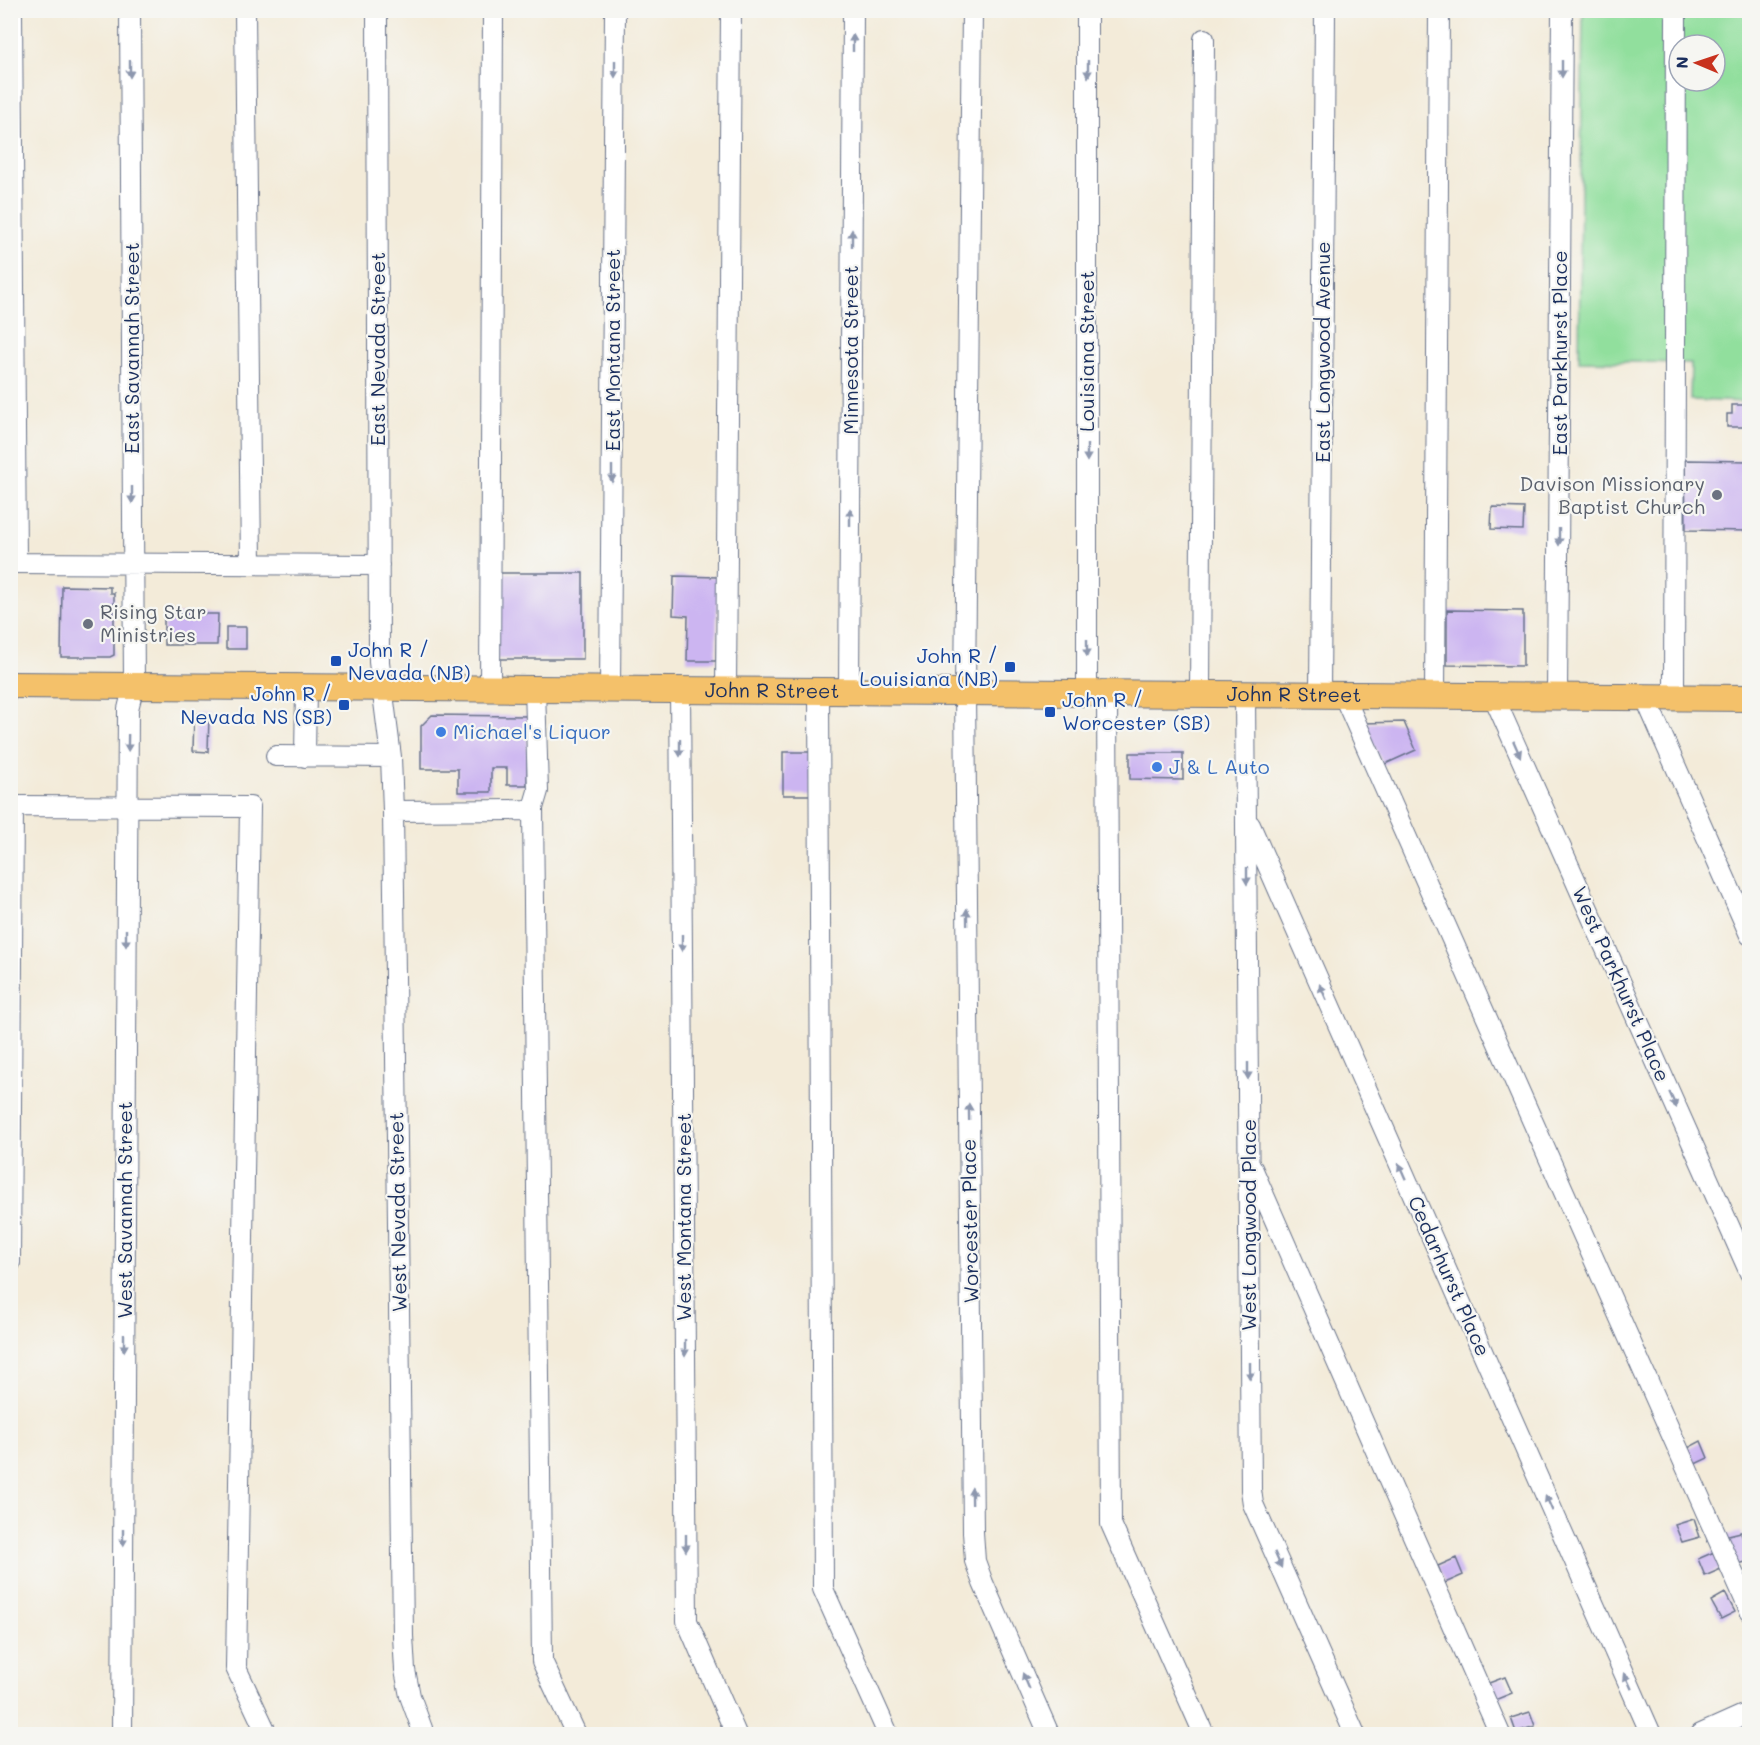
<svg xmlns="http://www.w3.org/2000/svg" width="1760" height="1745" font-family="Mali,sans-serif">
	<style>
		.green { fill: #91df9d; stroke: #56877e; stroke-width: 1.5; fill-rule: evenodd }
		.building { fill: #ccb5f1 }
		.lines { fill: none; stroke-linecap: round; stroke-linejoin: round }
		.minor-casing { stroke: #677189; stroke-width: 22 }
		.major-casing { stroke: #677189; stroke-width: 28 }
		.minor { stroke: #fff; stroke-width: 20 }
		.major { stroke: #f4c16a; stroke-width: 26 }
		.oneway { fill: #8d97ae }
		.worship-dot { fill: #6b7280; stroke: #f6f6f2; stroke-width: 2 }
		.transit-dot { fill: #1a4fb4; stroke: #f6f6f2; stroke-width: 2 }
		.shop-dot { fill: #3f7fe0; stroke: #f6f6f2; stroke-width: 2 }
		.labels { text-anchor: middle; stroke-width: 4.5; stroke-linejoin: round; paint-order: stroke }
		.street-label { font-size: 20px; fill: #1b2f5e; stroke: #f6f6f2 }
		.worship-label { font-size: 20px; fill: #5b616d; stroke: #f6f6f2; text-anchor: end }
		.transit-label { font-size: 20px; fill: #164399; stroke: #f6f6f2; text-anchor: start }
		.shop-label { font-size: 20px; fill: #366cbe; stroke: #f6f6f2; text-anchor: start }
	</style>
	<rect width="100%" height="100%" fill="#f6f6f2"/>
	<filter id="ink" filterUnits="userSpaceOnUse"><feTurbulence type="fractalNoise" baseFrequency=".0167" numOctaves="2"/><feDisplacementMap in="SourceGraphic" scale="12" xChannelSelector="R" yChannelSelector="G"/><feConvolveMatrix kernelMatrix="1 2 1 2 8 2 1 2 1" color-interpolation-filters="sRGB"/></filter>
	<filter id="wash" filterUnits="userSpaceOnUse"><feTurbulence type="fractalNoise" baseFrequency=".008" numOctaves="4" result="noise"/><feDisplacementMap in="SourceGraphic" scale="24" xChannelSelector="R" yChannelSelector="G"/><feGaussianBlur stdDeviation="1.35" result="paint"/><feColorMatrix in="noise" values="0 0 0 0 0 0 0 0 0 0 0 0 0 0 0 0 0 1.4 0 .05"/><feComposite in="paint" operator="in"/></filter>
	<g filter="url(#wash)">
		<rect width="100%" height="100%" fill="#f3ebd9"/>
		<!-- green -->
		<path class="green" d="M1583,11H1749V402L1690,400L1691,363L1579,361ZM1679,45H1715V81H1679Z"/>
		<g id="blocks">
			<!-- building -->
			<path class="building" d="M1732,405H1750V427H1727V414H1732Z
				M1685,460L1750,461V531L1686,530Z
				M1492,507L1524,508L1523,530L1491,529Z
				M497,573H583V659H497Z
				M674,576L718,577L716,661H687L688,616L673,615Z
				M62,586L110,587V593H114V655L110,657H61Z
				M1447,610L1523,611V666L1447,665Z
				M164,614H218L217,645H164Z
				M226,627H246V649H226Z
				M10,713H14L13,785H10Z
				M194,714L209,715L208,752L193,751Z
				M432,715L528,716L527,785H507V768H491V792H458V769H421V726Z
				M1404,722L1416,750L1383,765L1364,723Z
				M783,752H811V795H783Z
				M1130,753H1183V780L1130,779Z
				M1701,1441L1708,1458L1691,1466L1684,1450Z
				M1694,1519L1700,1537L1682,1542L1675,1525Z
				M1741,1532L1750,1561L1733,1565L1724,1536Z
				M1714,1552L1721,1569L1705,1576L1698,1559Z
				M1456,1558L1463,1575L1445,1583L1438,1566Z
				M1725,1593L1735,1612L1721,1619L1711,1601Z
				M1505,1677L1512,1693L1495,1700L1489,1683Z
				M1530,1712L1535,1726L1516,1732L1511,1718Z"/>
		</g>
	</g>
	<g filter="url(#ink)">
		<use href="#blocks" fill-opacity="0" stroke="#677189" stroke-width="1.5"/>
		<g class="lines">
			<!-- minor casing -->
			<g class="minor-casing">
				<path id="minor" d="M12,10L16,563
					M245,10L251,564
					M377,10L379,662L391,757L393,811L403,1636L405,1670L410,1696L424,1734
					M972,10L965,691L973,1532L975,1561L983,1583L1049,1734
					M10,563L379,565
					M490,688L493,10
					M610,689L615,10
					M680,689L687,1621L736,1734
					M726,690L731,10
					M819,690L823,1589L888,1734
					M849,690L853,10
					M1087,692V10
					M1107,692L1111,1524L1204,1734
					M1200,693L1204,39
					M1245,694L1251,1490L1253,1504L1355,1734
					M1320,694L1325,10
					M1343,694L1750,1611
					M1435,695L1439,10
					M1493,695L1750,1273
					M1557,696L1562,10
					M1645,697L1750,935
					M1674,697L1676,10
					M276,756L391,757
					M305,757L306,687
					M10,806L250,807L236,1668L267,1734
					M533,808L542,1661L576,1734
					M393,811L528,810L533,808L538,791L535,688
					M1250,825L1651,1734
					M1252,1168L1500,1734
					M10,1263L13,806
					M122,1734L128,709L134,685L130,10
					M1701,1734L1750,1712"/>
			</g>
			<!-- major casing -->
			<g class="major-casing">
				<g id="major">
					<path id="s1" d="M10,685L1750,698"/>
				</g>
			</g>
			<!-- minor -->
			<use href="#minor" class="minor"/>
			<!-- major -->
			<use href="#major" class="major"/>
		</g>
		<!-- one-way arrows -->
		<defs><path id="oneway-solid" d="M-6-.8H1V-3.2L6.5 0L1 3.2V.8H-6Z" transform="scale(1.5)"/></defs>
		<g class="oneway">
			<use href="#oneway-solid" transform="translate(853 43) rotate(-90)"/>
			<use href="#oneway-solid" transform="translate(130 69) rotate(90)"/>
			<use href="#oneway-solid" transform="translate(615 69) rotate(90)"/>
			<use href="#oneway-solid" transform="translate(1088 69) rotate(90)"/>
			<use href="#oneway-solid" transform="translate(1562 69) rotate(90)"/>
			<use href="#oneway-solid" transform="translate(852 238) rotate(-90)"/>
			<use href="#oneway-solid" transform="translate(1087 453) rotate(90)"/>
			<use href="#oneway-solid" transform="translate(612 474) rotate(90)"/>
			<use href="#oneway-solid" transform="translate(132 495) rotate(90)"/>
			<use href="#oneway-solid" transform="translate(850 517) rotate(-90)"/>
			<use href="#oneway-solid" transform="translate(1559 537) rotate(90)"/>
			<use href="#oneway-solid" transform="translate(1087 648) rotate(90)"/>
			<use href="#oneway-solid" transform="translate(128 743) rotate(91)"/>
			<use href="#oneway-solid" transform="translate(680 748) rotate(90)"/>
			<use href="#oneway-solid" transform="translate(1517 749) rotate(66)"/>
			<use href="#oneway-solid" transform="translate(1247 876) rotate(90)"/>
			<use href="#oneway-solid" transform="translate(967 917) rotate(-91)"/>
			<use href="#oneway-solid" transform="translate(126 938) rotate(90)"/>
			<use href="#oneway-solid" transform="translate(682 943) rotate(90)"/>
			<use href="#oneway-solid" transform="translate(1323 992) rotate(-114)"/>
			<use href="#oneway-solid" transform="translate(1248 1071) rotate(90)"/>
			<use href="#oneway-solid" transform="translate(1673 1100) rotate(66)"/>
			<use href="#oneway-solid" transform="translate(969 1112) rotate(-91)"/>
			<use href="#oneway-solid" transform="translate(1402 1171) rotate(-114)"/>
			<use href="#oneway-solid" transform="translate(124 1343) rotate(90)"/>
			<use href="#oneway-solid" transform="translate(685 1348) rotate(90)"/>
			<use href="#oneway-solid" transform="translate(1250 1371) rotate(90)"/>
			<use href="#oneway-solid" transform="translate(972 1496) rotate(-91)"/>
			<use href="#oneway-solid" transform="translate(1549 1503) rotate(-114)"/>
			<use href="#oneway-solid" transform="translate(123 1538) rotate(90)"/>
			<use href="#oneway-solid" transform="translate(686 1543) rotate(90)"/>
			<use href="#oneway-solid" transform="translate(1278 1560) rotate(66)"/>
			<use href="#oneway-solid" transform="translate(1026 1681) rotate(-113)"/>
			<use href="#oneway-solid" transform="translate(1628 1681) rotate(-114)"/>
		</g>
	</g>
	<!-- markers -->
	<g class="worship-dot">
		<circle cx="1717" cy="495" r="6"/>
		<circle cx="88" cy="624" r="6"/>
	</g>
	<g class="transit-dot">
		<rect x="330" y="655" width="12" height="12" rx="3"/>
		<rect x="1004" y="661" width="12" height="12" rx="3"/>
		<rect x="338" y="699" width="12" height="12" rx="3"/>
		<rect x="1044" y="706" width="12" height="12" rx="3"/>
	</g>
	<g class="shop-dot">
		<circle cx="441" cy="732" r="6"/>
		<circle cx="1157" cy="767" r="6"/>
	</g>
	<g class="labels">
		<!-- street labels -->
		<g class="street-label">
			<text transform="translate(132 348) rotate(-90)" y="7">East Savannah Street</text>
			<text transform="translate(378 349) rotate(-90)" y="7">East Nevada Street</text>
			<text transform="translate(613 350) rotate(-90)" y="7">East Montana Street</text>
			<text transform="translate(851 350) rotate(-90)" y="7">Minnesota Street</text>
			<text transform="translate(1087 351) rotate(-90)" y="7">Louisiana Street</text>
			<text transform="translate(1323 352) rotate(-90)" y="7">East Longwood Avenue</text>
			<text transform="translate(1560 353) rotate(-90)" y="7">East Parkhurst Place</text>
			<text dy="7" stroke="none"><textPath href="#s1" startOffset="762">John R Street</textPath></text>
			<text dy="7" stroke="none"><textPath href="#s1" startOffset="1284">John R Street</textPath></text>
			<text transform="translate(1621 984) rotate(66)" y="7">West Parkhurst Place</text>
			<text transform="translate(125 1210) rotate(-90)" y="7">West Savannah Street</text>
			<text transform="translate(398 1212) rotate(-91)" y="7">West Nevada Street</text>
			<text transform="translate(684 1217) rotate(-90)" y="7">West Montana Street</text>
			<text transform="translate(970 1221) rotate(-91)" y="7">Worcester Place</text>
			<text transform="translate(1249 1225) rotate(-90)" y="7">West Longwood Place</text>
			<text transform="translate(1449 1276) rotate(66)" y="7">Cedarhurst Place</text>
		</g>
		<!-- worship labels -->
		<g class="worship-label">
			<text x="1705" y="491">Davison Missionary<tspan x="1705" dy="23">Baptist Church</tspan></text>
			<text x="100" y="619" text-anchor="start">Rising Star<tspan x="100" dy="23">Ministries</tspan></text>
		</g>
		<!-- transit labels -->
		<g class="transit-label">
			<text x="348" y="657">John R /<tspan x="348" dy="23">Nevada (NB)</tspan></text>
			<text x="998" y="663" text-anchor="end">John R /<tspan x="998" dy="23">Louisiana (NB)</tspan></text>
			<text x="332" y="701" text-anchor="end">John R /<tspan x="332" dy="23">Nevada NS (SB)</tspan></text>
			<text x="1062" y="707">John R /<tspan x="1062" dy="23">Worcester (SB)</tspan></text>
		</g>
		<!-- shop labels -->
		<g class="shop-label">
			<text x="453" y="739">Michael's Liquor</text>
			<text x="1169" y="774">J &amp; L Auto</text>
		</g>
	</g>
	<!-- margin -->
	<rect width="1760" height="1745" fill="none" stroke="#f6f6f2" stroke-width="36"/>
	<!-- north arrow -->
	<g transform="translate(1697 63) rotate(272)"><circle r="28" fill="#f6f6f2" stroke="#9ea6b7" stroke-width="1.5"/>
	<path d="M0-4.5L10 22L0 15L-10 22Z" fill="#c8321e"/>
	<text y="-9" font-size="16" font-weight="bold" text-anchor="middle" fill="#1b2f5e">N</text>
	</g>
</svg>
